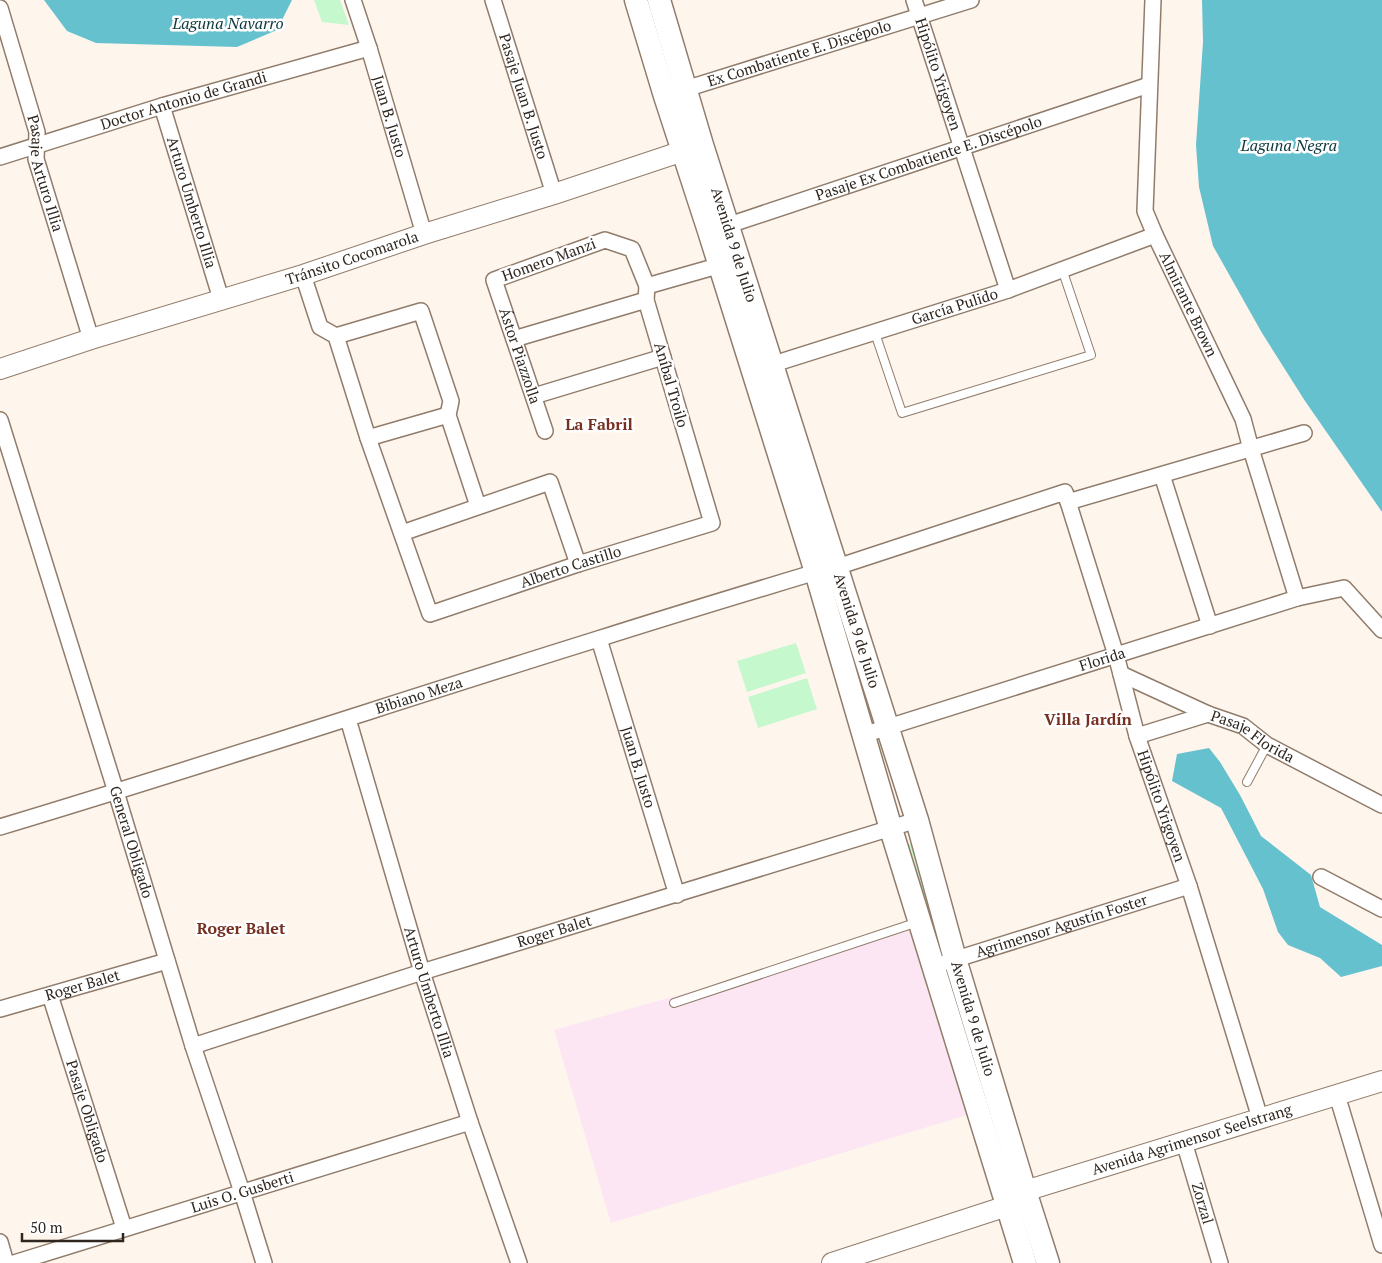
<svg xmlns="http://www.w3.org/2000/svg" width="1382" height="1263" font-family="'PT Serif',serif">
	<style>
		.education { fill: #fce6f3 }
		.green { fill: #c6f8ce }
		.water { fill: #66c1cf }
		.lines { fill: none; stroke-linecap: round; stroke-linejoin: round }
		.lane-casing { stroke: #917c6a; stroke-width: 10 }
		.street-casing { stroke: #917c6a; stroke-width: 18 }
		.secondary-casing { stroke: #917c6a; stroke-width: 22 }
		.primary-casing { stroke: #917c6a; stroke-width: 25 }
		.lane { stroke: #fff; stroke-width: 8 }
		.street { stroke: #fff; stroke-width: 15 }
		.secondary { stroke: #fff; stroke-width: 20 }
		.primary { stroke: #fff; stroke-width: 22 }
		.labels { text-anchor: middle; stroke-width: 5; stroke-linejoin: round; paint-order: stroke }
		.street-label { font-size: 15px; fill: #2f261f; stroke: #fff }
		.water-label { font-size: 16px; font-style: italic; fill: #0b383e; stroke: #fff }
		.neighbourhood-label { font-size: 16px; font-weight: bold; fill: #753021; stroke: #fff }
	</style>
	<rect width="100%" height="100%" fill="#fef5ed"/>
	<!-- education -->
	<path class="education" d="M911,930L967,1115L611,1223L554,1030Z"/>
	<!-- green -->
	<path class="green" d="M314,0H340L349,25L322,22Z
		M796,643L806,673L747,692L737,661Z
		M807,678L817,709L758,728L748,697Z
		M914,843L944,938L935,941L906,845Z"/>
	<!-- water -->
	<path class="water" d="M44,0H292L277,30L237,47L96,43L67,31Z
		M1202,0H1382V512L1305,401L1262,333L1213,246L1199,187L1196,145L1203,42Z
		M1209,748L1220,762L1240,795L1261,836L1311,875L1320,907L1382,945V966L1341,977L1320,958L1288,945L1278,932L1263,889L1221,808L1172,781L1177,754Z"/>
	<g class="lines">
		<!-- lane casing -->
		<g class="lane-casing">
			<path id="lane" d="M875,333L902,413L1091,355L1062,269
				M1247,782L1267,745
				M674,1003L918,922"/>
		</g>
		<!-- street casing -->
		<g class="street-casing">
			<g id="street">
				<path id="s1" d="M353,0L369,48L424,234"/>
				<path id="s2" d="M493,0L554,194"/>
				<path id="s3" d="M914,0L1008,290"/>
				<path id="s4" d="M1153,0L1145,211L1155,235L1243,419L1251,449L1297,598"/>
				<path id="s5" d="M0,8L37,132L36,159L91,339"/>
				<path id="s6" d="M679,91L971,0"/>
				<path id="s7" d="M162,106L221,299"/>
				<path id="s8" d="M0,157L162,106L369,48"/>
				<path id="s9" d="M720,228L1149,85"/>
				<path id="s10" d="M303,275L320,327L336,336L368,438L430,614L578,564L712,523L646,300L647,286L632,249L605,240L494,280L545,431"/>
				<path d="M647,286L728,263"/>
				<path d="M336,336L421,311L451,401L448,415L478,506"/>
				<path d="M514,339L646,300"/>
				<path id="s11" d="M764,367L1008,290L1155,235"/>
				<path d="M534,396L663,357"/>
				<path id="s12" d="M0,420L116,792L193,1046L242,1192L264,1263"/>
				<path d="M368,438L448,415"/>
				<path d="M1162,475L1210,626"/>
				<path d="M1068,502L1304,433"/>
				<path d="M402,533L550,482L578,564"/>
				<path id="s13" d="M599,639L677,895"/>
				<path id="s14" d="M1121,674L1208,714L1243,726L1267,745L1382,805"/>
				<path id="s15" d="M348,719L422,972L470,1122L519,1263"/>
				<path id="s16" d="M863,735L1297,598L1344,588L1382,630"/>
				<path d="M1137,736L1208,714"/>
				<path id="s17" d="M0,827C200,767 399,701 598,639C670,616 743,594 816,572L837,567L1065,492L1116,655L1137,736L1189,886L1260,1118"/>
				<path d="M1321,877L1382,909"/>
				<path id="s18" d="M947,962L1189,886"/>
				<path id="s19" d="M50,995L124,1228"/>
				<path id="s20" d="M0,1009L167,961"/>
				<path id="s21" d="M193,1046L422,972L917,820"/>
				<path d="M1337,1095L1382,1245"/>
				<path id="s22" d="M1184,1142L1220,1263"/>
				<path d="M0,1242L6,1263"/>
				<path id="s23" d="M14,1263L470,1122"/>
			</g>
		</g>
		<!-- secondary casing -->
		<g class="secondary-casing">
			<g id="secondary">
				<path id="s24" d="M0,369L91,339L303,275L424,234L554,194L698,146"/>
				<path id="s25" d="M832,1263L1007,1206L1025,1191L1382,1081"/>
			</g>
		</g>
		<!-- primary casing -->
		<g class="primary-casing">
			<g id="primary">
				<path d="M636,0L665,96L709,231L816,572L891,829L1025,1263"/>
				<path id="s26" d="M659,0L702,145L917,820L955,959L1025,1191L1048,1263"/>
			</g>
		</g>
		<!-- lane -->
		<use href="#lane" class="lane"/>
		<!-- street -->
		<use href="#street" class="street"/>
		<!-- secondary -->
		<use href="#secondary" class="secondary"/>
		<!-- primary -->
		<use href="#primary" class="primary"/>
	</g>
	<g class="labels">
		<!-- street labels -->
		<g class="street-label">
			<text dy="5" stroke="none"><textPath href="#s6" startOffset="126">Ex Combatiente E. Discépolo</textPath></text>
			<text dy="5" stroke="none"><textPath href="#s3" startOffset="78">Hipólito Yrigoyen</textPath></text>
			<text dy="5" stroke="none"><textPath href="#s2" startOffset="101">Pasaje Juan B. Justo</textPath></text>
			<text dy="5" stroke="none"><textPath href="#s8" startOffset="192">Doctor Antonio de Grandi</textPath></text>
			<text dy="5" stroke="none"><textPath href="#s1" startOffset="122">Juan B. Justo</textPath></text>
			<text dy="5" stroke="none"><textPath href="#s9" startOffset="220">Pasaje Ex Combatiente E. Discépolo</textPath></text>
			<text dy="5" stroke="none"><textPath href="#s5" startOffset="172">Pasaje Arturo Illia</textPath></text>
			<text dy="5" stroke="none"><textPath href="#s7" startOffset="101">Arturo Umberto Illia</textPath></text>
			<text dy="5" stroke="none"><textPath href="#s26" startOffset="256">Avenida 9 de Julio</textPath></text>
			<text dy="5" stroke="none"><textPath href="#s24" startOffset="369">Tránsito Cocomarola</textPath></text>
			<text transform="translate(549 260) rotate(-20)" y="5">Homero Manzi</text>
			<text dy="5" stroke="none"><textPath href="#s4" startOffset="314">Almirante Brown</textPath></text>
			<text dy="5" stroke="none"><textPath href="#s11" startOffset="200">García Pulido</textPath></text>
			<text dy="5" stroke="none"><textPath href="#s10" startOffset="1176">Ástor Piazzolla</textPath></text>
			<text transform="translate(671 385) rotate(74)" y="5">Aníbal Troilo</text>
			<text dy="5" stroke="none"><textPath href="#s10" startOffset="515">Alberto Castillo</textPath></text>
			<text dy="5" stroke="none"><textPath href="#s26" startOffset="661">Avenida 9 de Julio</textPath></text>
			<text dy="5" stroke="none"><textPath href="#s16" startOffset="251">Florida</textPath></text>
			<text dy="5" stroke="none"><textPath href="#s17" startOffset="439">Bibiano Meza</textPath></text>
			<text dy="5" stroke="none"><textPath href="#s14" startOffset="146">Pasaje Florida</textPath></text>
			<text dy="5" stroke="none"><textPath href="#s13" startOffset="134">Juan B. Justo</textPath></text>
			<text dy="5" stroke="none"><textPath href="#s17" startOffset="1445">Hipólito Yrigoyen</textPath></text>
			<text dy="5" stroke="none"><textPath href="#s12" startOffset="442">General Obligado</textPath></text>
			<text dy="5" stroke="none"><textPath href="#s18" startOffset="120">Agrimensor Agustín Foster</textPath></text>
			<text dy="5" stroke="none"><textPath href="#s21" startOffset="379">Roger Balet</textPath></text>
			<text dy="5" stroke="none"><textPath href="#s20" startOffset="86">Roger Balet</textPath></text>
			<text dy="5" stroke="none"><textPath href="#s15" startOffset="285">Arturo Umberto Illia</textPath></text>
			<text dy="5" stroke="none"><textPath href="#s26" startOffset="1066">Avenida 9 de Julio</textPath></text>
			<text dy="5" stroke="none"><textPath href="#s19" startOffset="122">Pasaje Obligado</textPath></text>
			<text dy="5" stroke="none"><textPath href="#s25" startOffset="382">Avenida Agrimensor Seelstrang</textPath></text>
			<text dy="5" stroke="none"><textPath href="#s23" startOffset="239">Luis O. Gusberti</textPath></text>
			<text dy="5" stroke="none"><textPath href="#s22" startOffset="64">Zorzal</textPath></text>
		</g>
		<!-- water labels -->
		<g class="water-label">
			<text x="228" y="29">Laguna Navarro</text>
			<text x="1289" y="151">Laguna Negra</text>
		</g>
		<!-- neighbourhood labels -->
		<g class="neighbourhood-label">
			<text x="599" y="430">La Fabril</text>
			<text x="1088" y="725">Villa Jardín</text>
			<text x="241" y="934">Roger Balet</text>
		</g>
	</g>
	<!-- scale -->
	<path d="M22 1233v8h101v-8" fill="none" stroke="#2f261f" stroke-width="2.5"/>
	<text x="30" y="1233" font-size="15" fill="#2f261f" stroke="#ffffff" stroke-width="4" paint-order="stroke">50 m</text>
</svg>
